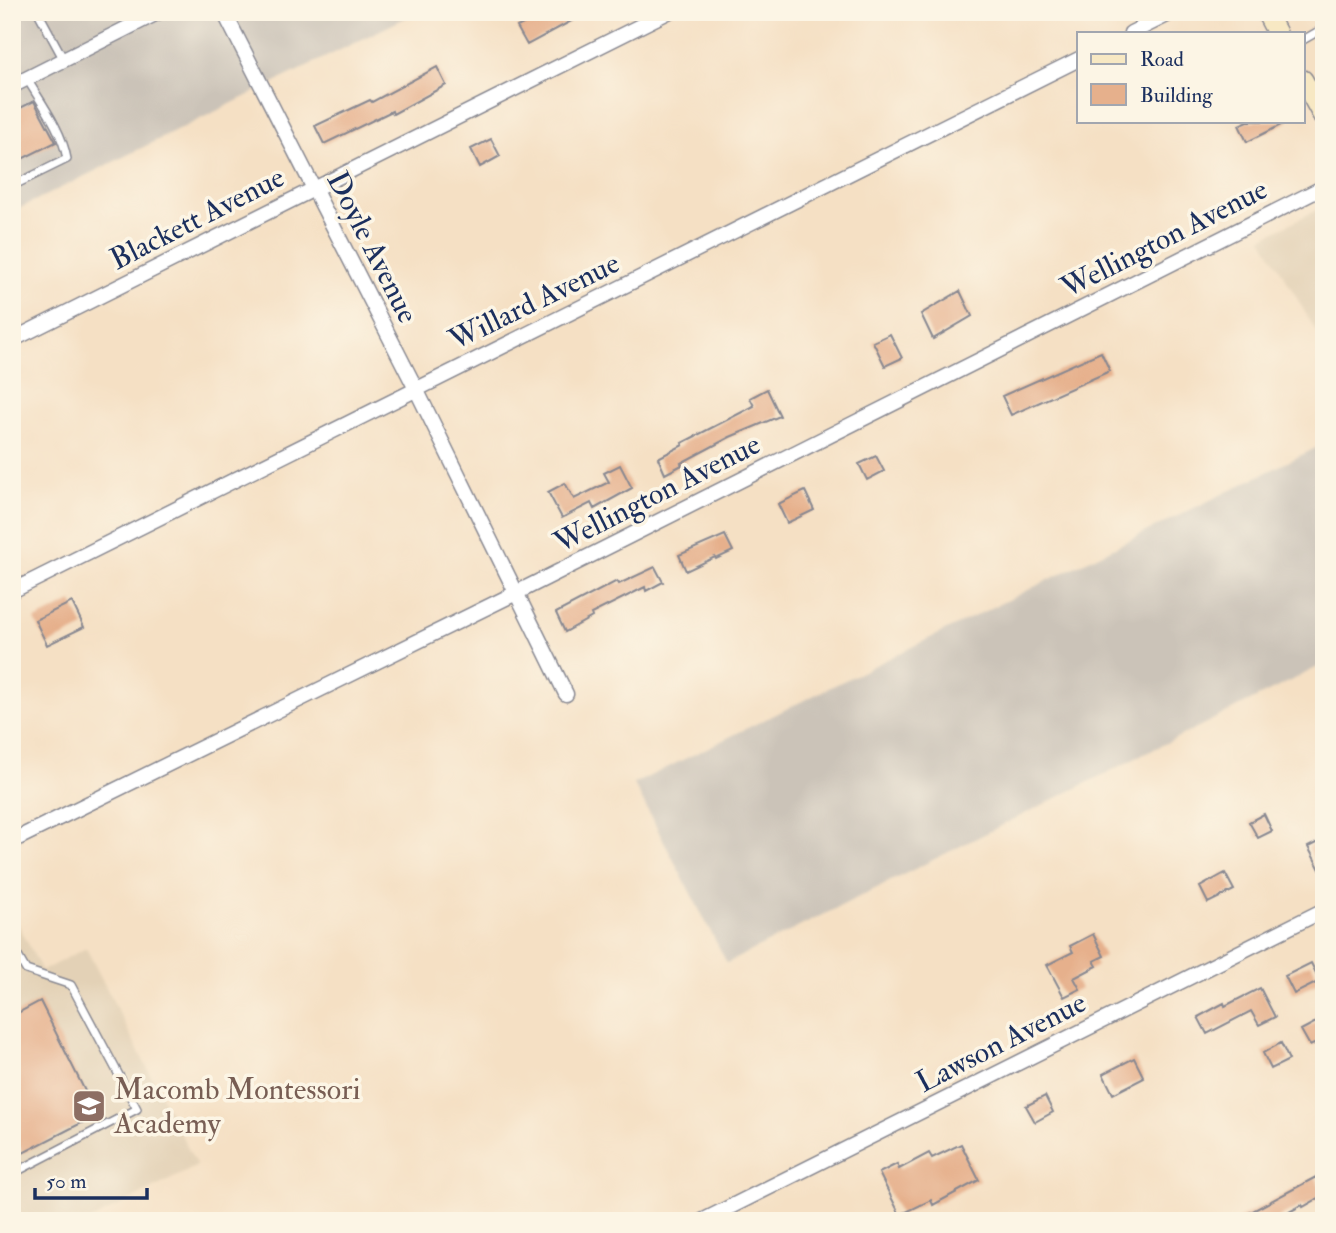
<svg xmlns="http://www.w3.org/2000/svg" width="1336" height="1233" font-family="'IM FELL Double Pica',serif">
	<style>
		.built { fill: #e3d1b6 }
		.industrial { fill: #cbc3b8 }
		.building { fill: #e6b08c }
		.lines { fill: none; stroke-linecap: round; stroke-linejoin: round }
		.lane-casing { stroke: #888891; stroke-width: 10 }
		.street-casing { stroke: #888891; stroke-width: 17 }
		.secondary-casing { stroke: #888891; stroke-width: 22 }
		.lane { stroke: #fff; stroke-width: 7 }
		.street { stroke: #fff; stroke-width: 14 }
		.secondary { stroke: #f7e8c3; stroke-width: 19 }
		.labels { text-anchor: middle; stroke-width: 7; stroke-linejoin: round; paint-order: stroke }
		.street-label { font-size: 30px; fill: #1b2f5e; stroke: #fcf5e5 }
		.education-label { font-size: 30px; fill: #785e54; stroke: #fcf5e5; text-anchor: start }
	</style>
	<rect width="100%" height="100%" fill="#fcf5e5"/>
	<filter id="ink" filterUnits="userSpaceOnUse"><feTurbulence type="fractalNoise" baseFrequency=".0143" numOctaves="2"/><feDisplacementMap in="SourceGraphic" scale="14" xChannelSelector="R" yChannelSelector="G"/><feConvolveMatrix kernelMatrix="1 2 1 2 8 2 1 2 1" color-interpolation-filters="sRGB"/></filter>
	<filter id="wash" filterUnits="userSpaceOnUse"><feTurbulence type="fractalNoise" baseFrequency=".00686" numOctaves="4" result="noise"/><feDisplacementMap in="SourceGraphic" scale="28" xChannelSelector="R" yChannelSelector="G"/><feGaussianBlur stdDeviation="1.57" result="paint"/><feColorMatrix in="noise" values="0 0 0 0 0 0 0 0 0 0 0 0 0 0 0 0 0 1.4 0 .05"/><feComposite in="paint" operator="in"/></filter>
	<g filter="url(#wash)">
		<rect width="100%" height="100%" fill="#f5e0c4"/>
		<!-- built -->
		<path class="built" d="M1324,206V345L1262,238Z
			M12,912L42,971L86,948L197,1166L89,1221H12V995L17,992L12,983Z"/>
		<!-- industrial -->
		<path class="industrial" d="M12,12H417L12,212Z
			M1324,444V664L727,963L634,784Z"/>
		<g id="blocks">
			<!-- building -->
			<path class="building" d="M547,12H588L527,45L517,27Z
				M437,67L446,85L393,114L392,111L324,144L315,126L370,100L372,102Z
				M34,101L56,142L12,164V112Z
				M1248,121H1289L1247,142L1239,125Z
				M491,139L500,156L480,167L471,149Z
				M960,291L972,316L933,339L921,314Z
				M890,334L902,358L885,366L873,342Z
				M1101,352L1110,371L1011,415L1002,396Z
				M767,389L780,416L730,437L681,463L682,465L665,474L658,458L683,445L682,443L754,406L750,398Z
				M876,456L884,471L867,480L859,464Z
				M620,465L632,488L594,509L591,503L562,518L548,492L565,483L574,499L609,482L604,473Z
				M805,491L814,510L787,523L778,504Z
				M725,535L733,551L716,559L715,557L686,571L679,555Z
				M655,567L663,582L646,591L645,587L591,614L592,617L565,632L556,613L617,581L619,584Z
				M72,602L84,627L47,645L35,620Z
				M1264,814L1272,831L1258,838L1249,822Z
				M1324,839V877L1308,847Z
				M1225,873L1234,890L1208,903L1200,887Z
				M1093,934L1104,956L1094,961L1097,966L1074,978L1080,989L1064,997L1047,965L1073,952L1070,946Z
				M1311,963L1320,981L1294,994L1285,976Z
				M1260,988L1275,1017L1259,1025L1251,1011L1207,1034L1198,1017L1224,1003L1225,1006Z
				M40,1001L97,1115L23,1153L12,1133V1016Z
				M1316,1022L1324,1039L1310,1046L1301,1030Z
				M1281,1043L1289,1060L1271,1069L1263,1053Z
				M1134,1058L1144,1078L1113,1094L1103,1074Z
				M1045,1096L1053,1112L1035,1122L1026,1106Z
				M961,1144L979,1180L933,1205L931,1200L900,1215L879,1173L897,1164L899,1169L929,1153L932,1158Z
				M1316,1177L1324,1195L1303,1207L1302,1205L1273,1221H1234Z"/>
		</g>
	</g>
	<g filter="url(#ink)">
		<use href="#blocks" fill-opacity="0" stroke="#888891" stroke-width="2"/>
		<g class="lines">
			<!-- lane casing -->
			<g class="lane-casing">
				<path id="lane" d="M38,12L64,60
					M1303,40L1324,28
					M12,186L67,159C62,130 42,104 27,79
					M12,946L26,970L71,985L137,1109L12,1174"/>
			</g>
			<!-- street casing -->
			<g class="street-casing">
				<path id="street" d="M224,12L416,389L566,694
					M1131,33L1173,12
					M12,86L159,12
					M12,340L668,12
					M12,591L1079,59
					M12,841L516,593L1324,187
					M702,1221L1324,910"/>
			</g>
			<!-- secondary casing -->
			<g class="secondary-casing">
				<path id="secondary" d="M1266,12L1277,33
					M1303,80L1324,118"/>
			</g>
			<!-- lane -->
			<use href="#lane" class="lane"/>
			<!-- street -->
			<use href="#street" class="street"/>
			<!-- secondary -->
			<use href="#secondary" class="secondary"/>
		</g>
	</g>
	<!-- icons -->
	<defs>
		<g id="school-square" transform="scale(1.75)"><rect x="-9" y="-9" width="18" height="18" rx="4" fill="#8d6e63" stroke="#fcf5e5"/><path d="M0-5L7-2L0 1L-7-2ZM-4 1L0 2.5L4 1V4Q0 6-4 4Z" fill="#fff"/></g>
	</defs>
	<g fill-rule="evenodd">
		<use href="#school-square" x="89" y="1106"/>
	</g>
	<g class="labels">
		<!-- street labels -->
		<g class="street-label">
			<text transform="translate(197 218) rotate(-27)" y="10">Blackett Avenue</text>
			<text transform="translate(1164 238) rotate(-27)" y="10">Wellington Avenue</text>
			<text transform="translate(373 247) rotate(63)" y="10">Doyle Avenue</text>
			<text transform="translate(534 301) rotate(-26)" y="10">Willard Avenue</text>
			<text transform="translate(657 493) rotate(-27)" y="10">Wellington Avenue</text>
			<text transform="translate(1001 1042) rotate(-27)" y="10">Lawson Avenue</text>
		</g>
		<!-- education labels -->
		<g class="education-label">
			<text x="114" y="1099">Macomb Montessori<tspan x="114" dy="34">Academy</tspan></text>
		</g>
	</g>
	<!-- margin -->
	<rect width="1336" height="1233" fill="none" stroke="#fcf5e5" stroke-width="42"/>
	<!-- legend -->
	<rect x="1077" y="32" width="228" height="91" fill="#fcf5e5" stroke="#a2a6af" stroke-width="2"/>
	<rect x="1091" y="54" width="35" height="10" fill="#f7e8c3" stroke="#a2a6af" stroke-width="2"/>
	<text x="1140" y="66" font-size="21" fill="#1b2f5e">Road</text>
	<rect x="1091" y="84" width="35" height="21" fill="#e6b08c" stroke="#a2a6af" stroke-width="2"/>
	<text x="1140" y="102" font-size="21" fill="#1b2f5e">Building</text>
	<!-- scale -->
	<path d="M35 1188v10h112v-10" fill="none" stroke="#1b2f5e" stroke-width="3.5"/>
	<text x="46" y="1188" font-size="21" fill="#1b2f5e" stroke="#fcf5e5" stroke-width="5" paint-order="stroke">50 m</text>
</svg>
